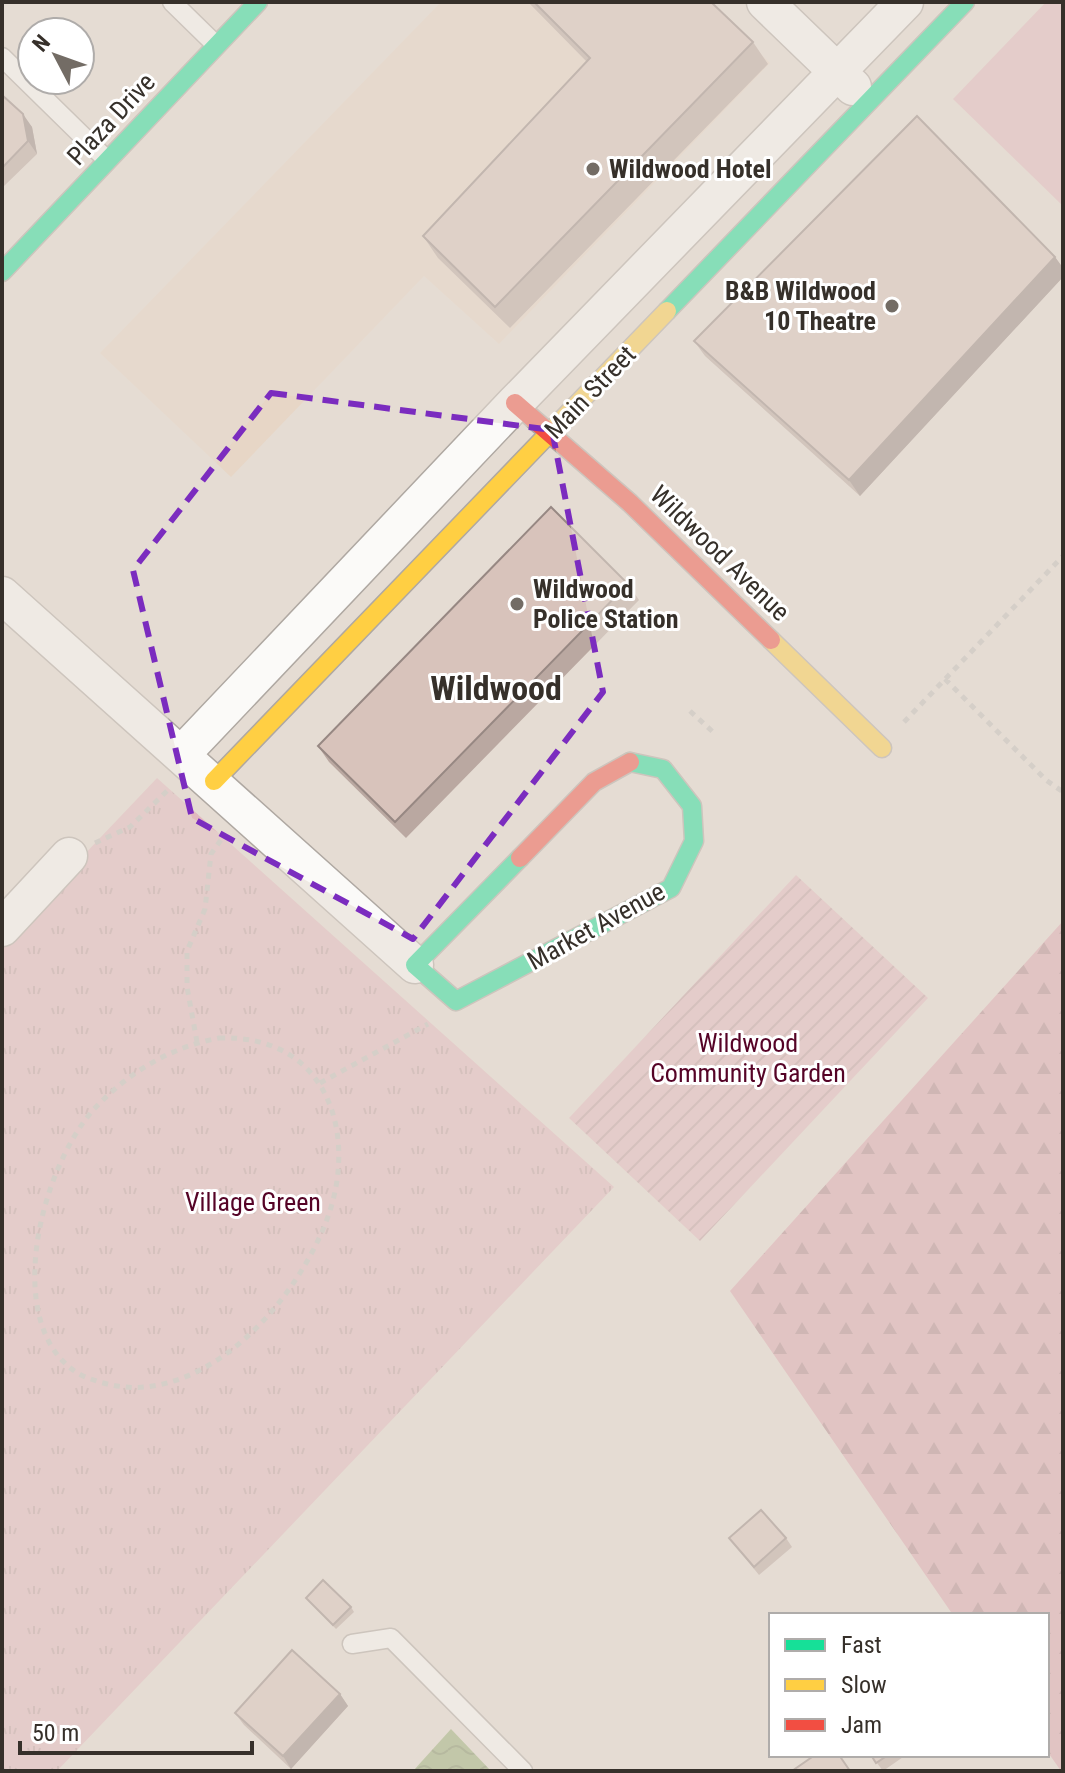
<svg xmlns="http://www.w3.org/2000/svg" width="1065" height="1773" font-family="'Roboto Condensed',sans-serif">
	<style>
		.built { fill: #e7d6c6 }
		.grass { fill: #e2b9be }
		.forest { fill: url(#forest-firs) }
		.park { fill: url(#park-tufts) }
		.garden { fill: url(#garden-furrows) }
		.water { fill: url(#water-waves) }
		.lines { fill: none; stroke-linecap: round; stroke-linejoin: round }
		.lane-casing { stroke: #afa8a2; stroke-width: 21 }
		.street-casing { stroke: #afa8a2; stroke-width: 39 }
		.fast-casing { stroke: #afa8a2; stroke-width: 21 }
		.slow-casing { stroke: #afa8a2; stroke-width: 21 }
		.jam-casing { stroke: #afa8a2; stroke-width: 21 }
		.path { stroke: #c1bebb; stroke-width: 5; stroke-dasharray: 6 6; stroke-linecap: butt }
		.lane { stroke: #fbfaf8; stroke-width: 18 }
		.street { stroke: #fbfaf8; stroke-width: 36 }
		.fast { stroke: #16e098; stroke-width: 18 }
		.slow { stroke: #ffcf43; stroke-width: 18 }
		.jam { stroke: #f24e42; stroke-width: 18 }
		.wall { fill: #baa8a1 }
		.shaded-wall { fill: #978883 }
		.building { fill: #d8c3bb; stroke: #978883; stroke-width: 2 }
		.marked { fill: none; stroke: #7b2cbf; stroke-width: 6; stroke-dasharray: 16 10; stroke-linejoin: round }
		.poi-dot { fill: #736c65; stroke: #fff; stroke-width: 3 }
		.labels { text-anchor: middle; stroke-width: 6; stroke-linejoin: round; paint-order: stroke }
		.street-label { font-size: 26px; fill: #36302a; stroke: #fff }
		.poi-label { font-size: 26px; font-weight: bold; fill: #36302a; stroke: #fff; text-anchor: start }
		.park-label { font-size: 26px; fill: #550326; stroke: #fff }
		.district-label { font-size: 34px; font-weight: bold; fill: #36302a; stroke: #fff }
	</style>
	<defs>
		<pattern id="forest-firs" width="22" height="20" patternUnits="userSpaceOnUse" patternTransform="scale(2)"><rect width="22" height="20" fill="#dca7b0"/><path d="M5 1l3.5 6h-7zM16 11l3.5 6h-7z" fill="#b3888f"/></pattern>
		<pattern id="park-tufts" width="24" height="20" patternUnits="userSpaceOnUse" patternTransform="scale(2)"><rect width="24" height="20" fill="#e2b9be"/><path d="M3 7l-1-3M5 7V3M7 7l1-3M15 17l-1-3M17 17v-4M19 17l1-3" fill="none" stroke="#c29fa3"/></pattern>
		<pattern id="garden-furrows" width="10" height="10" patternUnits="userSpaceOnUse" patternTransform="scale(2)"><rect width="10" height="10" fill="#e2b9be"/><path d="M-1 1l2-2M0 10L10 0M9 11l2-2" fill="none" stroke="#c29fa3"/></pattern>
		<pattern id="water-waves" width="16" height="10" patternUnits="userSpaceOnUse" patternTransform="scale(2)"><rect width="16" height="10" fill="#98ae76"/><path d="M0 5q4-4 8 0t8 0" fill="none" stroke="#7d8e61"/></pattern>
	</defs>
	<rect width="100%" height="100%" fill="#e5dcd3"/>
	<!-- built -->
	<path class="built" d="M441,2H708L770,63L499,344L424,276L231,477L100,353Z"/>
	<!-- grass -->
	<path class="grass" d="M1046,2H1063V206L953,99Z"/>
	<!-- forest -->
	<path class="forest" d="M1063,921V1771H1061L1047,1751V1615H953L730,1291Z"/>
	<!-- park -->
	<path class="park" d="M157,778L614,1187L57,1771H2V941Z"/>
	<!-- garden -->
	<path class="garden" d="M796,875L928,998L700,1241L569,1118Z"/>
	<!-- water -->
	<path class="water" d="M451,1729L491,1771H413Z"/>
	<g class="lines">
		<!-- lane casing -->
		<g class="lane-casing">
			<path id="lane" d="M172,2L216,45
				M2,57L107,160
				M352,1644L391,1638L523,1771"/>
		</g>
		<!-- street casing -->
		<g class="street-casing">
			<path id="street" d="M765,2L853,87
				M2,595L415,965
				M182,754L515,403L905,2
				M2,928L69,856"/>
		</g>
		<!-- fast casing -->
		<g class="fast-casing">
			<path id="fast" d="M2,272L258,2
				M667,311L965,2
				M520,858L415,965L456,1001L671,888L694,841L692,806L663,769L630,762"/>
		</g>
		<!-- slow casing -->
		<g class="slow-casing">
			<path id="slow" d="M771,640L882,748
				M214,781L667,311"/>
		</g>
		<!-- jam casing -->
		<g class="jam-casing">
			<path id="jam" d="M515,403L630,503L771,640
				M520,858L594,782L630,762"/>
		</g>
		<!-- path -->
		<path class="path" d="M945,679L1046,780L1063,792
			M690,711L713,732
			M904,722L1063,556
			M95,843L130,827L170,788
			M219,1038C327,1034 360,1134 326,1222C298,1294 227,1379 145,1387C123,1389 101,1384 81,1375C0,1330 39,1169 95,1108C129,1072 171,1047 219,1038Z
			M197,1042L187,987V951L205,909L211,854L223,837
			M320,1083L428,1024"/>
		<!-- lane -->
		<use href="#lane" class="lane"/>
		<!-- street -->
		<use href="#street" class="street"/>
		<!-- fast -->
		<use href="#fast" class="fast"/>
		<!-- slow -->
		<use href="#slow" class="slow"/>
		<!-- jam -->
		<use href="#jam" class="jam"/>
	</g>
	<!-- wall -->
	<path class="wall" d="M528,2H711L753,42L768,64L510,328L438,258L423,236L587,62Z
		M2,95L32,127L37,154L2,188Z
		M1055,257L1063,268V277L860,496L705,356L694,341Z
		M628,584L639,600L406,838L329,762L318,746Z
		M729,1538H786L792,1547L759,1575Z
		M306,1598L351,1607L354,1612L336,1629Z
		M340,1694L348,1706L291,1769L244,1725L235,1713Z
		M871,1755H906L883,1771Z"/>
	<!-- shaded-wall -->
	<path class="shaded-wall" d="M23,114L32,127L37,154L28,141Z
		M1055,257L1063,268V277L860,496L849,480Z
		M340,1694L348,1706L291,1769L283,1756Z"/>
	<!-- building -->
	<path class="building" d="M534,2H711L753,42L495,307L423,236L590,58Z
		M2,95L23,114L28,141L2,168Z
		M917,116L1055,257L849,480L694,341Z
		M551,507L628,584L395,822L318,746Z
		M761,1510L786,1538L754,1567L729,1538Z
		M323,1580L351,1607L333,1625L306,1598Z
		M292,1650L340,1694L283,1756L235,1713Z
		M815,1755H839L850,1771H792Z
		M871,1755H888L876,1763Z"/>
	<!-- marked area -->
	<path d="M0 0H1065V1773H0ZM271,393L552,430L603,692L413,939L192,818L133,570Z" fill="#e5dcd3" fill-opacity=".55" fill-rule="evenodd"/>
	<path class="marked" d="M271,393L552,430L603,692L413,939L192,818L133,570Z"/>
	<!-- markers -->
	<g class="poi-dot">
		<circle cx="593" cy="169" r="8"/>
		<circle cx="892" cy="306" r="8"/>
		<circle cx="517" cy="604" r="8"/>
	</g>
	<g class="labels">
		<!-- street labels -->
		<g class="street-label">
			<text transform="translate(111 119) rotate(-47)" y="9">Plaza Drive</text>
			<text transform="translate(590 392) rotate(-46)" y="9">Main Street</text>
			<text transform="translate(720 553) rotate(44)" y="9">Wildwood Avenue</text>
			<text transform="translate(596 926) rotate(-29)" y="9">Market Avenue</text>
		</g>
		<!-- poi labels -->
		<g class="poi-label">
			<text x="609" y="178">Wildwood Hotel</text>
			<text x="876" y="300" text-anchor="end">B&amp;B Wildwood<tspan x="876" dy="30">10 Theatre</tspan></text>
			<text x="533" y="598">Wildwood<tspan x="533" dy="30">Police Station</tspan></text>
		</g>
		<!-- park labels -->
		<g class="park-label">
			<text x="748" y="1052">Wildwood<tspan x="748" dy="30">Community Garden</tspan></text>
			<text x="253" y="1211">Village Green</text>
		</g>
		<!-- district labels -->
		<g class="district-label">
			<text x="496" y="700">Wildwood</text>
		</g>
	</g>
	<!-- border -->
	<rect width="1065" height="1773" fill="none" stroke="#36302a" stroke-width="8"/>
	<!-- legend -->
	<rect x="769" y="1613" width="280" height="144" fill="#ffffff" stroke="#afacaa" stroke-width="2"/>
	<rect x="785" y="1639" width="40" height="12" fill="#16e098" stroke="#afacaa" stroke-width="2"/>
	<text x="841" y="1653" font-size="24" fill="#36302a">Fast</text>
	<rect x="785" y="1679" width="40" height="12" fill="#ffcf43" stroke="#afacaa" stroke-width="2"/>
	<text x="841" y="1693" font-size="24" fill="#36302a">Slow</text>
	<rect x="785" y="1719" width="40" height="12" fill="#f24e42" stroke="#afacaa" stroke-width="2"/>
	<text x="841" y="1733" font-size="24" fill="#36302a">Jam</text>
	<!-- north arrow -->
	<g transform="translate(56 56) rotate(311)"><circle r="38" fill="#ffffff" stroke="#afacaa" stroke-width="2"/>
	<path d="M0-6L14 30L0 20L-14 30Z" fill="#736c65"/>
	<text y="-12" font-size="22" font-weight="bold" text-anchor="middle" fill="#36302a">N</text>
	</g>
	<!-- scale -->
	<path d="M20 1741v12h232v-12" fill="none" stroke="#36302a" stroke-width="4"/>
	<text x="32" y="1741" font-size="24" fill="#36302a" stroke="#ffffff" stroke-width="6" paint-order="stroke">50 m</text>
</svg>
